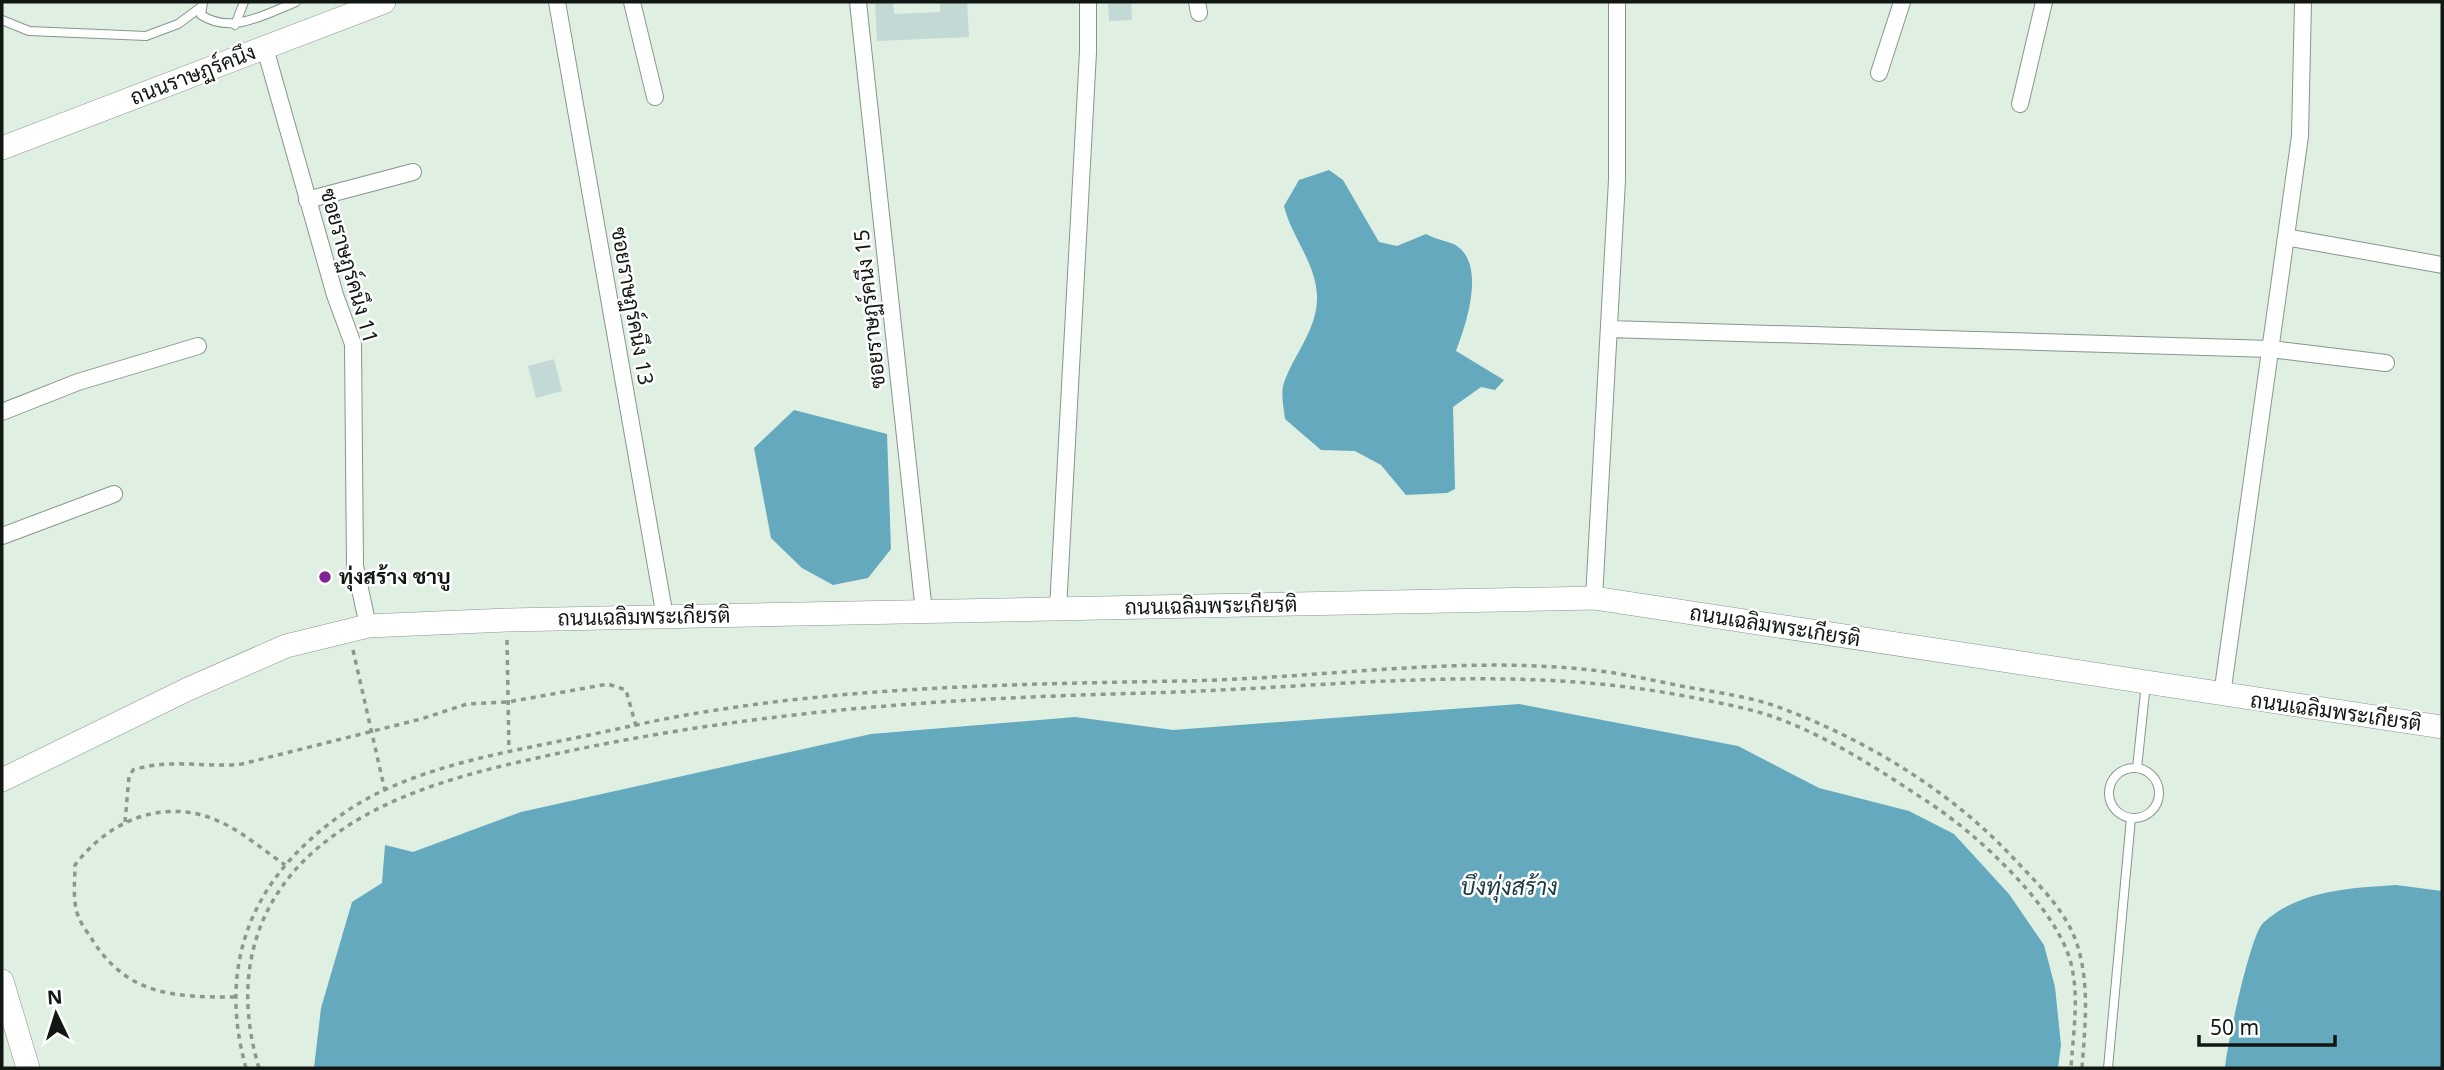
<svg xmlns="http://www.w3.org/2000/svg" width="2444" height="1070" font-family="'Noto Sans',Sarabun,sans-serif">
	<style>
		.water { fill: #64a9be }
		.building { fill: #c3d9d6 }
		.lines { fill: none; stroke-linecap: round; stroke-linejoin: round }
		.lane-casing { stroke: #87968a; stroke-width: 10 }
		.street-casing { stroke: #87968a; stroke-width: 18 }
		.secondary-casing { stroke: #87968a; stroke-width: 24 }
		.path { stroke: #8c988e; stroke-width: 3.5; stroke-dasharray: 5 5; stroke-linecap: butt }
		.lane { stroke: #fff; stroke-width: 8 }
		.street { stroke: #fff; stroke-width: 16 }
		.secondary { stroke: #fff; stroke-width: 23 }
		.poi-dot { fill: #802491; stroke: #fff; stroke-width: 2.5 }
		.labels { text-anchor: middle; stroke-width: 5; stroke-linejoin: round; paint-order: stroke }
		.street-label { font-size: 21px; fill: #111712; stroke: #fff }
		.poi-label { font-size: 21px; font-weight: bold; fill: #111712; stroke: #fff; text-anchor: start }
		.water-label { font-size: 23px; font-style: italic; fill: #183a44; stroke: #fff }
	</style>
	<rect width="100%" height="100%" fill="#dfefe2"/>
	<!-- water -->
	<path class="water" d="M1329,170L1343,180L1379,242L1397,246L1426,234C1434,239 1452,242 1457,246C1486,266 1466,325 1456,351L1504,380L1495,390L1481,387L1453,407L1455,489L1447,493L1406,495L1381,465L1355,451L1321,450L1285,419C1284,409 1281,396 1283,386C1292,356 1318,330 1317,296C1316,263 1291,236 1284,206L1299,180Z
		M794,410L887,434L891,549L868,578L833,585L802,568L771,538L754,448Z
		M1519,704L1738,746L1819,788L1909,811L1954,834L2009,894L2044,945L2055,987L2061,1045L2058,1068H314L321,1008L352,902L382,883L385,845L413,852L521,812L871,734L1075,717L1173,730Z
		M2396,885L2442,891V1068H2225C2227,1045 2250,936 2263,923C2299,890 2350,888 2396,885Z"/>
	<!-- building -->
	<path class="building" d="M875,2H893L894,14L940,12V2H967L969,37L877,41Z
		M1108,2H1131L1132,20L1109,21Z
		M554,359L562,391L536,398L528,366Z"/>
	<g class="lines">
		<!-- lane casing -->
		<g class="lane-casing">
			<path id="lane" d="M203,2L201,15C232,35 265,14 296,2
				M2,20L29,31L146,36L178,24L201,7
				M235,25L244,2
				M2109 793a25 25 0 1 1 50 0a25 25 0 1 1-50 0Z
				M2137,768L2146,683
				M2108,1068L2131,818"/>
		</g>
		<!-- street casing -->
		<g class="street-casing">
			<path id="street" d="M557,2L665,617
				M632,2L655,97
				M858,2L924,612
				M1197,2L1199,13
				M265,48L335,295L353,344L355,566L368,626
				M1879,73L1902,2
				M2020,104L2044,2
				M307,200L413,172
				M2286,237L2442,265
				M1609,329L2271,349L2386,363
				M2,412L78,382L198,346
				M2,536L114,494
				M1594,598L1617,180V2
				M1058,609L1088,52V2
				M2222,695L2300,136L2303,2"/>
		</g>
		<!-- secondary casing -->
		<g class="secondary-casing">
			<path id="secondary" d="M2,148L384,2
				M2,780L186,690L286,646L368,626L507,620L1594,598L2442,727
				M2,981L28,1068"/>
		</g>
		<!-- path -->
		<path class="path" d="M507,640L509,751
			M353,650L385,791
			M125,822L129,777L133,770C170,758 204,768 242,764L421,719L467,704L508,702L608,684L626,690L636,726
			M235,997C174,997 129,996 93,941C89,934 82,926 79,918C72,903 75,881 75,865C113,815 175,794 232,828C251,839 268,853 285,865
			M246,1068C216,961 254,875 344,813C407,769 497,754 570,739C615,730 659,719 704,712C862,686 1022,684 1181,681C1316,679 1457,655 1591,670C1621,673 1651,680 1681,686C1713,692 1749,696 1781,708C1869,741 1954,793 2017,862C2040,886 2066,911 2077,944C2090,985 2085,1026 2082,1068
			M259,1068C235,989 248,911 312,853C382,790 481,770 569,751C765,710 949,698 1148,693C1333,688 1512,661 1695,698C1724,704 1754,709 1782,720C1834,740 1881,771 1928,802C1976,833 2061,910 2072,968C2079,1000 2073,1035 2071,1068"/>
		<!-- lane -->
		<use href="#lane" class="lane"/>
		<!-- street -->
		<use href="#street" class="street"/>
		<!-- secondary -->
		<use href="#secondary" class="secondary"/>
	</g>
	<!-- markers -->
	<circle class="poi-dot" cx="325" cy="577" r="7"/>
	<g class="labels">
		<!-- street labels -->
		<g class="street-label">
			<text transform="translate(193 75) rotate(-21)" y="7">ถนนราษฏร์คนึง</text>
			<text transform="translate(349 266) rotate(74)" y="7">ซอยราษฏร์คนึง 11</text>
			<text transform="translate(632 306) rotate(80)" y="7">ซอยราษฏร์คนึง 13</text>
			<text transform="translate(870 309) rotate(-96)" y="7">ซอยราษฏร์คนึง 15</text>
			<text transform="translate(1211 606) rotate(-1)" y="7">ถนนเฉลิมพระเกียรติ</text>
			<text transform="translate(644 617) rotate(-1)" y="7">ถนนเฉลิมพระเกียรติ</text>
			<text transform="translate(1775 626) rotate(9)" y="7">ถนนเฉลิมพระเกียรติ</text>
			<text transform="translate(2336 712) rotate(8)" y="7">ถนนเฉลิมพระเกียรติ</text>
		</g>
		<!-- poi labels -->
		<g class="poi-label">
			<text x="339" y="584">ทุ่งสร้าง ชาบู</text>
		</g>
		<!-- water labels -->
		<g class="water-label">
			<text x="1509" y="895">บึงทุ่งสร้าง</text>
		</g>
	</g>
	<!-- border -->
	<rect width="2444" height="1070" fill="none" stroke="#111712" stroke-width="7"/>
	<!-- north arrow -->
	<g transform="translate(56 1014) rotate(356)" stroke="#ffffff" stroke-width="5" paint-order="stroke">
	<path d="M0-5L12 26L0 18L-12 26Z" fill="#111712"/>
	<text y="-10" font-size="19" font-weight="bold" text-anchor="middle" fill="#111712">N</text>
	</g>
	<!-- scale -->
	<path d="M2199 1035v10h136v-10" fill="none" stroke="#111712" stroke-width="3.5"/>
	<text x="2210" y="1035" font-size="21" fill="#111712" stroke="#ffffff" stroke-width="5" paint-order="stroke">50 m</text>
</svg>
